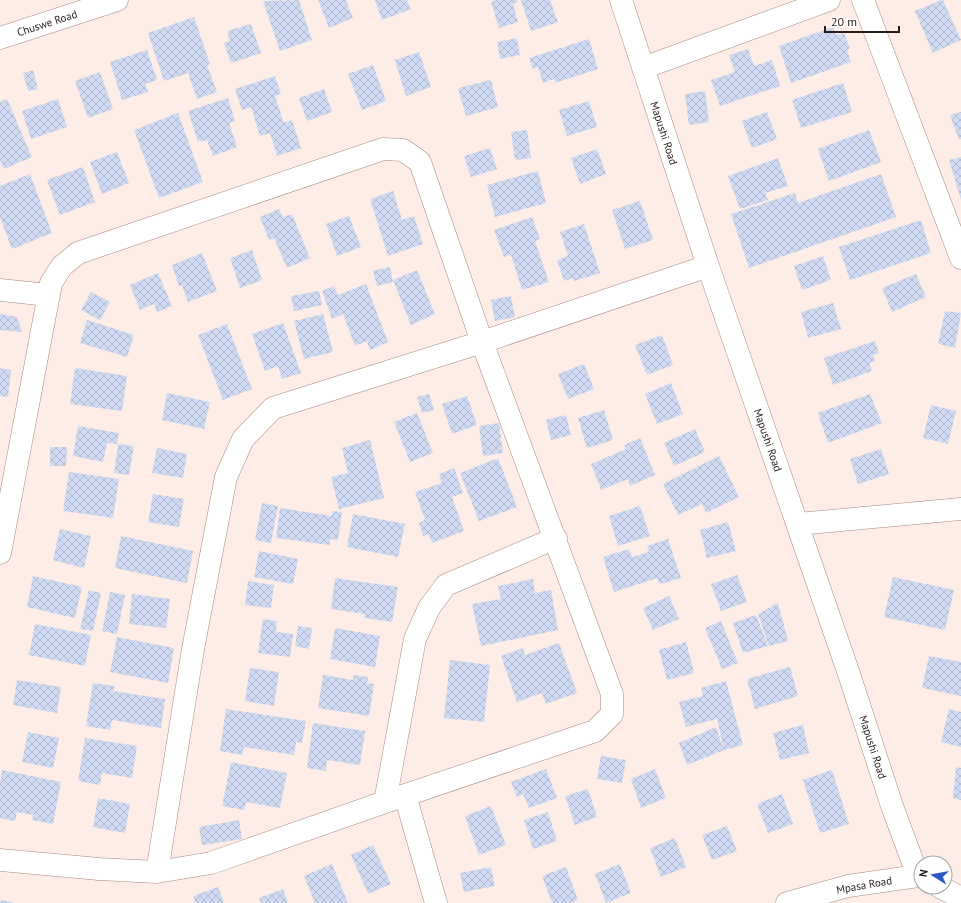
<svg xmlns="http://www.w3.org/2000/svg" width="961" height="903" font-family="'PT Sans',sans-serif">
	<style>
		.building { fill: url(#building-cross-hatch) }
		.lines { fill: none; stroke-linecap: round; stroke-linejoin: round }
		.minor-casing { stroke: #a2897f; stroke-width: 23 }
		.minor { stroke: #fff; stroke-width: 22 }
		.labels { text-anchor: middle; stroke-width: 3; stroke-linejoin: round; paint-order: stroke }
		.street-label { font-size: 11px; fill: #261d19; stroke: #fefefe }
	</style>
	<defs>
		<pattern id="building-cross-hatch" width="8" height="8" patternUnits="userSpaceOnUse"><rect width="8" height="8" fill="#d0dbf3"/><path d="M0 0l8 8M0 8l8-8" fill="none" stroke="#b2bcd0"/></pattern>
	</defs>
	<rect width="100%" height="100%" fill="#feede7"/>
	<!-- building -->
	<path class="building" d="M299,0L312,40L280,51L263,1Z
		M318,0H346L353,18L329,28Z
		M375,0H407L411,9L382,20Z
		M497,0H517L518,2L513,4L518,22L499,28L491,2Z
		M521,0H550L558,22L531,31Z
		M941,0H943L961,40L933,53L915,11Z
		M194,17L210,64L207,65L217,92L197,99L188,73L164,81L148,33Z
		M251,24L261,53L231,63L224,43L230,41L227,31Z
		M833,27L836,35L844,33L850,48L847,50L851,62L791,83L779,46Z
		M517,38L520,55L500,59L497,42Z
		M589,39L598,69L555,83L554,79L543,83L538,67L533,69L529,58Z
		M748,49L754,66L772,60L780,86L720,106L711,80L735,72L729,55Z
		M147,50L157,80L145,84L148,92L122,100L110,62Z
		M419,52L431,87L406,96L395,60Z
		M373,65L386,101L362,110L348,74Z
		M33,70L38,89L28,91L23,73Z
		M100,72L113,109L88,118L75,81Z
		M275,76L281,94L275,96L284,123L292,120L301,148L277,156L270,133L260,136L251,107L242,110L235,89Z
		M491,80L498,107L466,116L458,88Z
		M843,83L852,112L801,128L792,100Z
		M324,89L332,112L307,121L299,98Z
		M705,91L709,122L689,125L685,94Z
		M228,98L235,121L229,123L237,147L213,156L207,140L198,142L188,111Z
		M7,99L32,157L4,169L0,160V102Z
		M58,99L67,127L31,139L22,111Z
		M589,101L597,127L567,136L559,110Z
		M767,112L777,139L752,148L742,121Z
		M961,112V139L959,140L950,115Z
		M178,113L203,182L159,198L134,130Z
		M527,130L531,158L515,160L511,132Z
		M869,130L881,162L829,181L818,149Z
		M490,148L497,169L471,177L464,156Z
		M597,149L606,174L580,184L571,158Z
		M117,152L129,183L102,194L90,162Z
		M961,157V200L949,160Z
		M778,158L788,186L765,193L768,200L740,209L728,176Z
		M83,167L95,202L60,215L47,180Z
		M538,171L546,203L495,217L487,185Z
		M30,174L52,233L12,249L0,217V186Z
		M881,174L896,217L749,268L731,214L795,193L798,203Z
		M393,191L402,220L414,216L423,244L388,256L370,199Z
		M640,201L653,240L625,249L612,210Z
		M279,209L283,217L292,214L310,258L287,268L274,238L269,240L260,217Z
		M349,216L361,247L337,256L326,224Z
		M532,217L540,239L535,241L549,282L522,290L511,255L504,257L494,230Z
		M921,220L931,253L850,280L839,247Z
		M584,224L600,273L574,281L573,278L564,281L557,260L568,256L560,232Z
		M252,250L262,280L240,288L230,258Z
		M202,253L217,291L188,302L182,285L179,286L172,265Z
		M823,256L831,280L802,290L794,266Z
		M390,267L393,282L377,286L373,271Z
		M417,270L435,314L411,325L393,280Z
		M158,273L172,306L157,312L154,304L140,310L130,285Z
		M916,274L926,297L892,312L882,288Z
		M366,284L388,342L370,350L367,341L355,346L343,314L332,319L322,291L334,286L338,295Z
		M319,291L322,305L294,311L291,296Z
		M91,292L110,302L100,320L81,310Z
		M511,296L515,317L495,321L491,300Z
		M833,303L841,329L808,338L801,312Z
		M945,311L961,313L955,348L938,344Z
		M0,314L17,317L22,332L0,330Z
		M323,314L333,352L304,359L294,321Z
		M87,320L134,335L127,357L80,343Z
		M283,323L301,373L282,379L278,366L265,371L252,334Z
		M227,324L252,389L223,400L198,335Z
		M662,335L673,365L647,375L635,345Z
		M875,341L879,353L873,355L875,361L869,363L872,371L833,385L824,358Z
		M584,364L594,389L568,399L558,374Z
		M0,368L11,370L8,397L0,396Z
		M75,368L127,376L122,411L70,404Z
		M671,383L683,414L657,424L645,394Z
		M167,393L210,402L204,429L162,420Z
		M429,394L434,410L422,413L417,397Z
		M870,394L882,423L828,443L818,413Z
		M467,396L477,425L452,434L442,404Z
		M931,405L956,411L948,444L923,438Z
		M604,410L613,440L587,448L578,418Z
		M417,413L433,453L410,462L394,422Z
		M566,415L571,435L551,440L546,420Z
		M499,423L503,453L483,456L479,426Z
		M78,426L119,433L117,444L107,443L103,462L73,456Z
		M695,429L705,452L674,466L664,443Z
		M640,438L655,475L630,486L628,479L601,490L591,464L626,449L624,445Z
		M370,440L384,498L339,509L331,477L348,473L342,448Z
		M118,444L134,446L129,475L114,473Z
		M50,447H67L66,466H50Z
		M157,448L187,454L183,478L152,473Z
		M881,449L889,474L858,484L850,459Z
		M719,456L739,497L706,513L702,504L678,515L663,484Z
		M498,458L517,507L479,521L460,473Z
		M454,468L463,493L452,497L464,531L432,543L428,534L423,536L419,523L425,520L415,492L442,483L439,474Z
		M69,472L119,479L113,518L63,511Z
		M153,494L184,499L179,527L148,522Z
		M262,503L278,506L271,543L255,540Z
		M640,506L650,536L618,546L609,516Z
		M280,508L332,516V511L342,512L338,540L330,539V545L276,538Z
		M353,514L405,524L398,557L347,547Z
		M728,522L736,551L707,558L700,530Z
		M60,529L91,536L84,568L53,560Z
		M121,536L193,551L187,583L115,568Z
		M668,539L681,578L660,584L657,578L614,592L603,557L629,549L632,557L649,552L647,546Z
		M259,551L298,559L293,584L254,577Z
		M737,575L747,602L721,611L711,584Z
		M33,576L82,587L75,618L27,607Z
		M893,577L954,590L945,630L884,617Z
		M335,578L398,587L392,622L364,618L365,614L331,609Z
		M533,579L535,593L551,590L558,630L481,646L472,604L501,599L498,586Z
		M248,581L274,585L271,608L245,605Z
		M89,590L101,593L93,631L80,629Z
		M110,592L125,595L117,634L102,631Z
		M132,594L170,599L166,628L129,624Z
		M669,596L679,619L653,630L643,608Z
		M778,603L788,641L769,646L758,614Z
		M756,615L768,646L743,653L733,623Z
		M263,619L277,621L276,632L293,634L290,657L258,653Z
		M721,621L738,663L722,669L705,628Z
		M35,624L91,635L85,666L29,655Z
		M298,626L312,628L309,649L295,646Z
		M335,628L380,636L375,667L330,659Z
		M117,637L174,648L168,683L110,672Z
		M686,642L694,673L667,680L659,650Z
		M559,643L577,693L546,704L542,693L517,702L501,656L523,648L525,655Z
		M929,656L961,662V696L922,688Z
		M450,660L490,665L484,722L444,718Z
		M790,667L798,696L755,709L747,679Z
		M250,668L279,672L274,706L245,701Z
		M323,675L353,680V675L368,677L367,683L374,684L369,716L318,708Z
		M17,680L61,687L57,713L13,705Z
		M726,681L743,745L724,750L717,719L686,727L679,702L703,696L701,688Z
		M93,683L115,686L113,691L165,699L161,728L112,720L110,730L86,726Z
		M226,709L306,721L302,743L296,742L294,755L244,747L242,755L220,751Z
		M949,709L961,712V747L941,742Z
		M313,723L365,731L360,765L327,760L326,771L307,768Z
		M803,725L809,753L780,760L773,733Z
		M716,727L724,750L687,765L679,743Z
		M28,732L59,738L53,768L22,762Z
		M85,738L137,746L132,778L102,773L100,785L78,781Z
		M601,756L626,760L622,783L597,779Z
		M231,762L287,773L280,808L246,802L244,810L222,806Z
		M956,767L961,768V800L953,798Z
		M546,769L557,798L529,808L523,794L517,797L511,782Z
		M655,769L666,798L641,808L631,779Z
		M2,770L61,782L53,824L32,820L33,815L17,812L15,821L0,818V783Z
		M832,770L849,824L820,833L803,780Z
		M588,789L597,817L575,825L565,796Z
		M782,794L793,824L768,833L757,804Z
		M98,798L130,804L125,833L93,827Z
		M491,806L506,845L479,855L465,816Z
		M548,812L557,841L533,849L524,820Z
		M239,820L242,839L202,845L199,827Z
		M727,826L737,851L712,860L702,835Z
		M675,838L686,867L661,877L650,848Z
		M373,845L391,884L368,894L351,855Z
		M332,864L348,903H315L304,876Z
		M620,864L631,893L606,903L595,874Z
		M491,867L495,886L464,892L460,873Z
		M566,867L578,900L571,903H552L542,876Z
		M218,887L224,903H196L193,896Z
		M283,889L288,903H261L259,898Z
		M0,900L13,902V903H0Z"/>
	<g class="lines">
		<!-- minor casing -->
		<g class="minor-casing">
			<path id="minor" d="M621,0L708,266L849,674L892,806L918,876L921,877
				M863,0L961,258
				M0,38L117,0
				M643,68L829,0
				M0,290L49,295
				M798,524L961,509
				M0,553L51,283L62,266L78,253L383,149L403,150L420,162L482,342L612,694V714L595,731L385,802L211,863L157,872L99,869L0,860
				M405,795L436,903
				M385,802L415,639L429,608L446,585L556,538
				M157,872L193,649L226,477L243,439L273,408L482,342L708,266
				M940,887L961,898
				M787,903L848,886L918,876"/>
		</g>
		<!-- minor -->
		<use href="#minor" class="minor"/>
	</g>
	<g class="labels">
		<!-- street labels -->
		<g class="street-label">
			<text transform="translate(47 23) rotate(-18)" y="4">Chuswe Road</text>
			<text transform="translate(664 133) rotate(72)" y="4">Mapushi Road</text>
			<text transform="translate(768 440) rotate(71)" y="4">Mapushi Road</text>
			<text transform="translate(873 747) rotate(72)" y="4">Mapushi Road</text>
			<text transform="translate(864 885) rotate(-10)" y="4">Mpasa Road</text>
		</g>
	</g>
	<!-- north arrow -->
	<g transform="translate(933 875) rotate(281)"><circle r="19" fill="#fefefe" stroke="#a8a4a2"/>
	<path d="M0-3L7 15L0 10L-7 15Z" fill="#2e56c6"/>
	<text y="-6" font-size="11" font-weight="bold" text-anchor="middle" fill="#261d19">N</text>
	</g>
	<!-- scale -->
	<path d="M825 26v6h74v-6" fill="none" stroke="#261d19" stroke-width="2"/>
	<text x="831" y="26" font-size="12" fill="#261d19" stroke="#fefefe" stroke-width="3" paint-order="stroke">20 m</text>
</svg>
